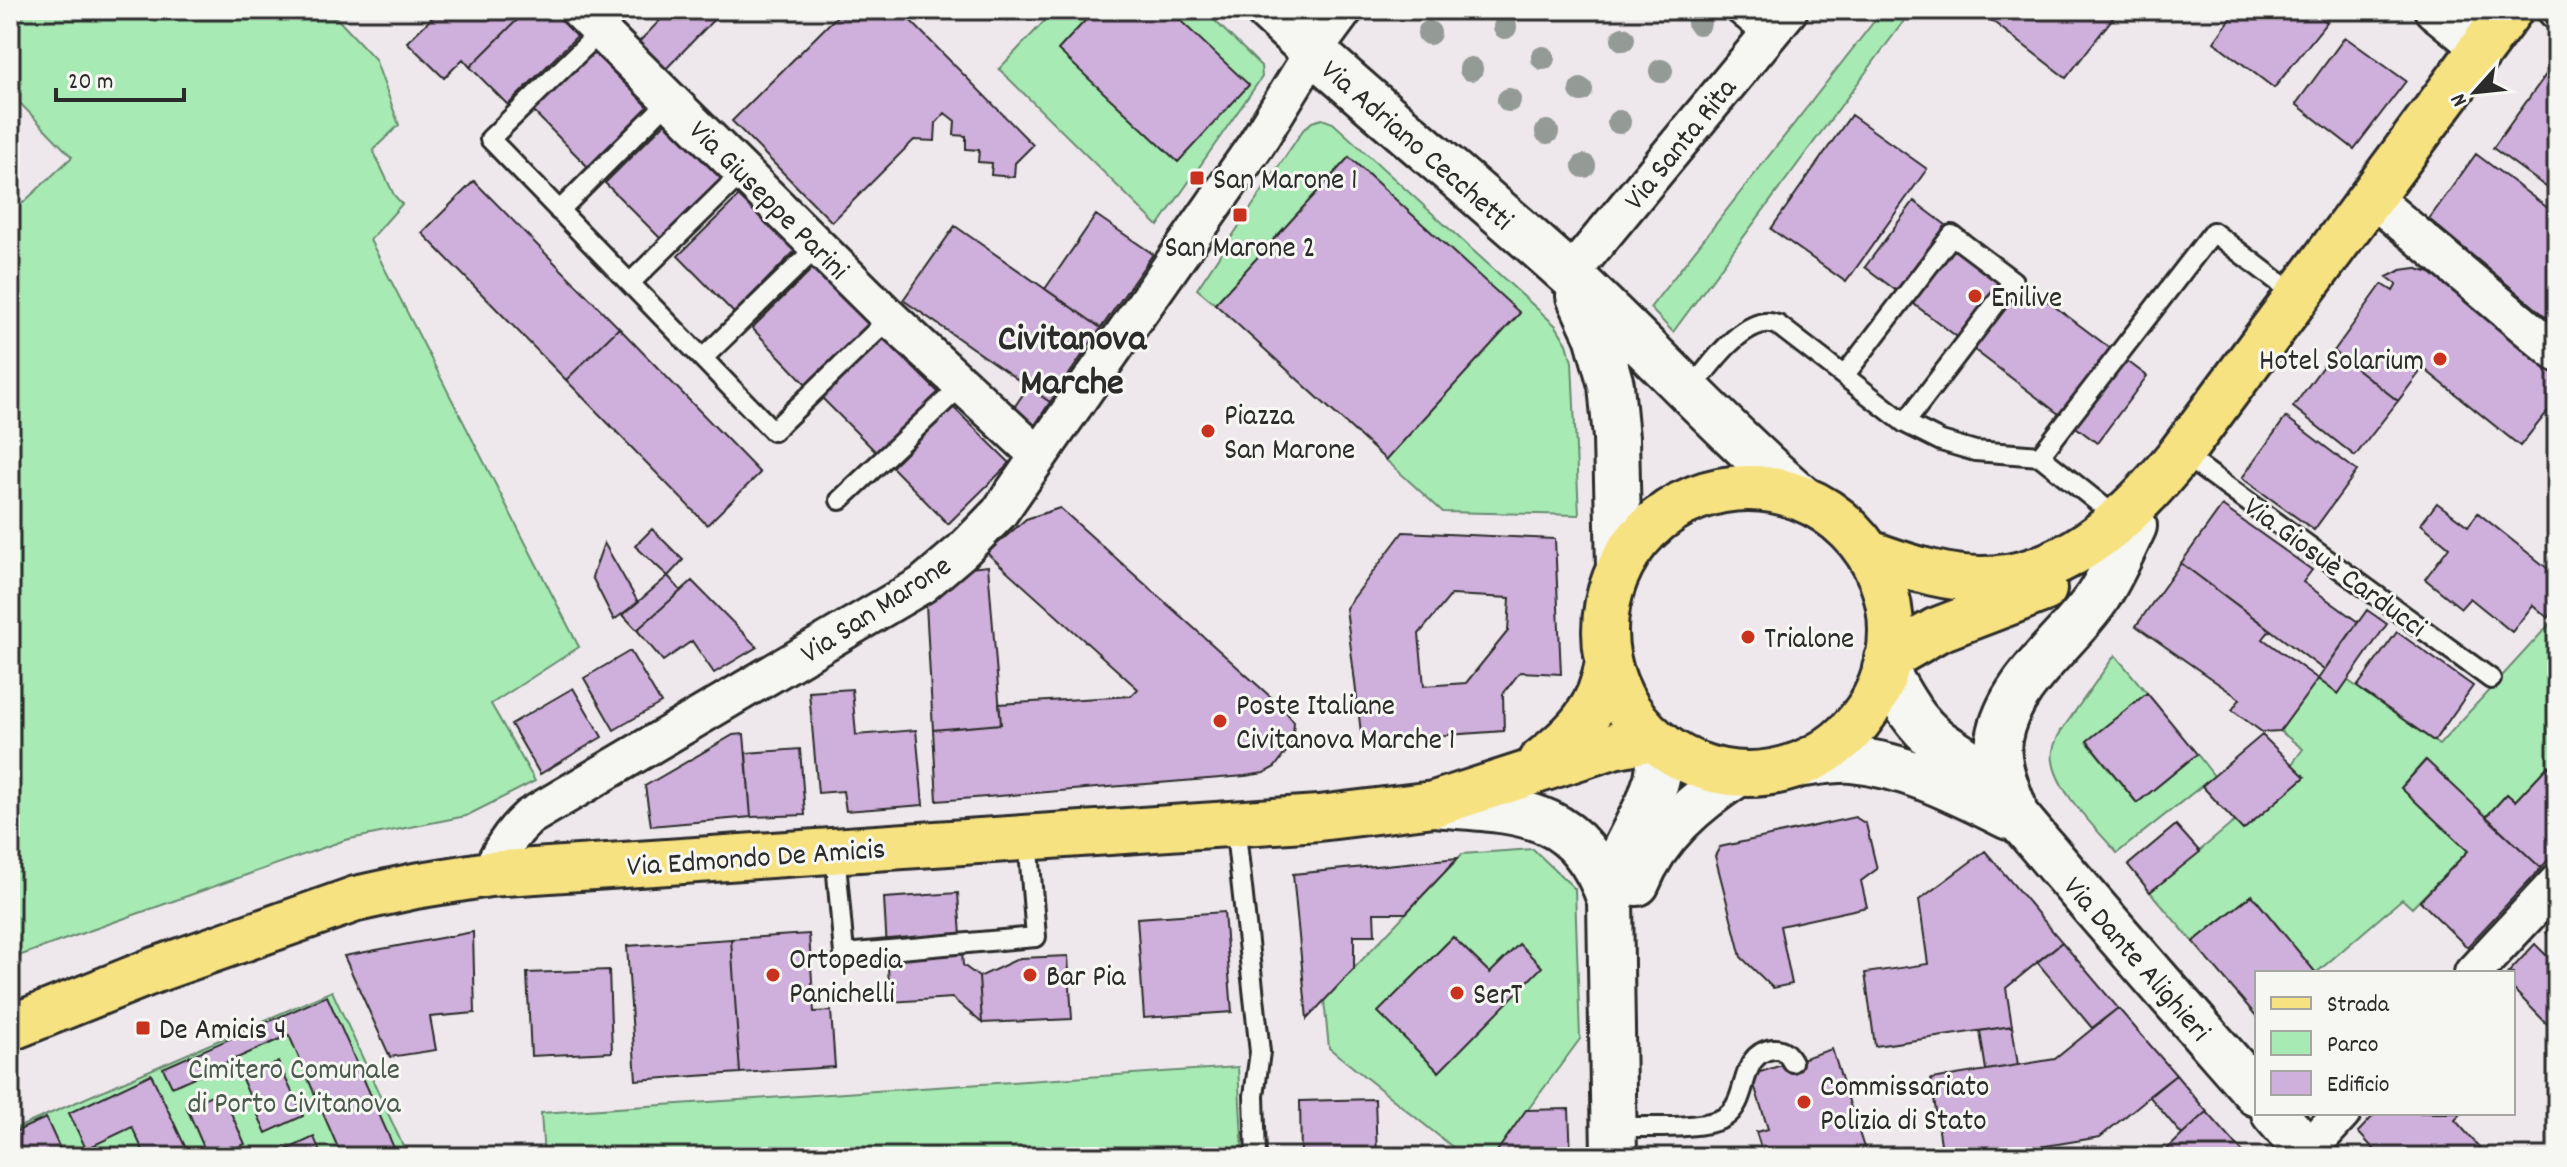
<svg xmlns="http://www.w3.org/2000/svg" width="2567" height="1167" font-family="Dekko,sans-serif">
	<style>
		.green { fill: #a7eab4; stroke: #698a70; stroke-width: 2; fill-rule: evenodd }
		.building { fill: #cfafdb; stroke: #2b2b2b; stroke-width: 2; fill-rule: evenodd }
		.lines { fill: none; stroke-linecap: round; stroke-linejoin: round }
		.lane-casing { stroke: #2b2b2b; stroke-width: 24 }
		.street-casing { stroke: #2b2b2b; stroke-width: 42 }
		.secondary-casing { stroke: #2b2b2b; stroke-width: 50 }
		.primary-casing { stroke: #2b2b2b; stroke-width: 50 }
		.lane { stroke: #f6f6f2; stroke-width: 18 }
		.street { stroke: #f6f6f2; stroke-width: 36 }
		.secondary { stroke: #f6f6f2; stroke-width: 44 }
		.primary { stroke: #f7e281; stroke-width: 44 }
		.tree { fill: #949a95 }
		.poi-dot { fill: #c8321e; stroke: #f6f6f2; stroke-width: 3 }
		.labels { text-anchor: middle; stroke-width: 6; stroke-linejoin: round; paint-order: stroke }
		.street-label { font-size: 30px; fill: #2b2b2b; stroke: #f6f6f2 }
		.poi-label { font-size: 30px; fill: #2b2b2b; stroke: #f6f6f2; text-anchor: start }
		.park-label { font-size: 30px; fill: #4a5b4d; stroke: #f6f6f2 }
		.district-label { font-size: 38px; font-weight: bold; fill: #2b2b2b; stroke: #f6f6f2 }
	</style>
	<rect width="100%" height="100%" fill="#eee8ed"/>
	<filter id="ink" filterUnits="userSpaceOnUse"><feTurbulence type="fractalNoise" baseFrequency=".0125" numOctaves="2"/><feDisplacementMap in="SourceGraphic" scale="16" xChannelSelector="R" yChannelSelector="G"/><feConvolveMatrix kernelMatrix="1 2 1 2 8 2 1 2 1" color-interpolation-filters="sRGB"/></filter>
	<g filter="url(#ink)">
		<!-- green -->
		<path class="green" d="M28,10H329L375,59L399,125L373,150L394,195L402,204L370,240L579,647L491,704L535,781L466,816L345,840L10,959V215L72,157L15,98L10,88V29Z
			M1055,10H1095L1058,50L1169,10H1204L1261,66L1262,77L1158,226L999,69Z
			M1883,10H1912L1673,332L1650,308Z
			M1322,119L1333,123L1556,326L1567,344L1572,362L1579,515L1443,512L1386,460L1519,313L1349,157L1215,304L1197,289L1303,130L1312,122Z
			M2557,616V741L2552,747L2557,752V774L2548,766L2515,801L2507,794L2486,817L2425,760L2401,788L2468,851L2412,908L2402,899L2316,973L2252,895L2193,942L2150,892L2235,821L2244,829L2305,777L2292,764L2303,749L2280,731L2318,679L2338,694L2347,680L2439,745Z
			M2115,655L2147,693L2087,742L2137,803L2197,754L2214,776L2117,853C2097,829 2057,792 2053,761C2051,750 2056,740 2061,731Z
			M1533,849L1575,889L1580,1039L1493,1157H1465L1329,1048L1324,1000L1462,854ZM1453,937L1490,973L1379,1012Z
			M332,991L408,1157H10V1131Z
			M1238,1067L1243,1157H544L541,1113Z"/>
		<!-- building -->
		<path class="building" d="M440,10H527L470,67L463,59L444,78L407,42Z
			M527,10H551L577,36L508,105L470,67Z
			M670,10H723L662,73L634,47Z
			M843,10H900L1033,145L1015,163L1014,177L991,175L992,163L978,162L979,150L966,149V136L954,135L955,121L945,113L936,123L935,141L914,140L832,222L732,121Z
			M998,10H1018L1008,20Z
			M1095,10H1169L1249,85L1178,162L1058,50Z
			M1978,10H2119L2066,78Z
			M2237,10H2311L2327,22L2274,88L2214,42Z
			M2345,37L2406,81L2354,149L2296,104Z
			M593,52L650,107L588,167L533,111Z
			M2550,69L2557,74V195L2493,148Z
			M1851,115L1927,169L1846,282L1771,229Z
			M665,123L722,179L661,239L605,183Z
			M2476,154L2557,215V326L2429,219Z
			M1349,157L1520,313L1386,460L1215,304Z
			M474,181L619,328L566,380L422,233Z
			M739,196L795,251L734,313L678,256Z
			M1914,201L2147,376L2097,443L1865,267Z
			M1096,215L1153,254L1101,328L1045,289Z
			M955,226L1101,328L1050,402L903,300Z
			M813,268L869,324L807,385L752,328Z
			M2415,268L2433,274L2557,377V400L2520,446L2423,368L2398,401L2334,351L2382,284L2393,291L2397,284L2387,277L2401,270Z
			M619,328L760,473L707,525L566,380Z
			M882,337L939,393L877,453L821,397Z
			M2334,351L2398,401L2355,456L2293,407Z
			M1028,387L1050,402L1035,425L1013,409Z
			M953,407L1010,463L948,524L892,467Z
			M2286,417L2357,471L2314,530L2242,478Z
			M2437,503L2468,526L2478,513L2557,576V607L2548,618L2533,605L2512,632L2470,598L2461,608L2425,579L2449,547L2421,524Z
			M2222,506L2312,570L2303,582L2358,622L2324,670L2181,563Z
			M1060,508L1282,707L1294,722L1293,734L1291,745L1275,767L1264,773L1245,776L937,801L933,730L1001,724L999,704L1131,696L1138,689L987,553L1026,519Z
			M652,529L683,560L668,576L635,546Z
			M1403,532L1555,539L1561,674L1520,672L1503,694L1504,731L1362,741L1346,608ZM1451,595L1510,598L1508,631L1466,683L1424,686L1419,634Z
			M604,543L638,602L614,620L592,577Z
			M2181,563L2270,630L2263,639L2318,679L2280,731L2262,732L2232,710L2240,699L2136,626Z
			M988,566L1001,724L933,730L926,604L969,568Z
			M668,576L681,591L637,630L623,615Z
			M692,581L757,647L714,673L692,641L663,661L637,630Z
			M2367,610L2387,624L2338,694L2318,679Z
			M2397,632L2473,686L2434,741L2357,687Z
			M630,651L661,703L614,730L584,678Z
			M573,688L602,737L540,774L511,724Z
			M852,689L856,735L916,730L923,805L846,811L843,791L818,793L809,692Z
			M2147,693L2197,754L2137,803L2087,741Z
			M744,734L751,817L651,826L645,786L733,735Z
			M2262,735L2305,777L2243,830L2202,786Z
			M800,749L805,815L751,817L746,753Z
			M2426,760L2541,868L2467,947L2420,901L2468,851L2401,788Z
			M2548,766L2557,774V850L2541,868L2486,817L2507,794L2515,801Z
			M1855,817L1866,824L1877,869L1861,881L1867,907L1780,926L1792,984L1773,988L1741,957L1715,856L1720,847Z
			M2176,825L2200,852L2150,892L2128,865Z
			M1985,851L2062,942L2006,988L2012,1026L1875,1046L1865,973L1928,964L1919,900Z
			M1458,858L1406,913H1374L1375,935H1354V969L1307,1019L1293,874Z
			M958,893L963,965L979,977L982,1023L952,998L890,1002L884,898Z
			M2252,895L2316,973H2257V1017L2193,942Z
			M1224,912L1232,1012L1144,1018L1137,918Z
			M2557,921V943L2546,932Z
			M473,932L475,1013L430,1017L436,1050L390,1057L344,956Z
			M809,934L814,1012L831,1011L835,1067L740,1073L731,939Z
			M1453,937L1490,973L1519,944L1542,967L1439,1072L1378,1012Z
			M731,939L740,1073L636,1080L627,946Z
			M2062,942L2118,1008L2092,1028L2037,962Z
			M2535,944L2557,966V1020L2550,1027L2513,989V973H2508Z
			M1068,956L1072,1019L982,1023L979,977L1020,958Z
			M609,970L612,1052L531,1056L527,973Z
			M327,996L398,1157H342L289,1035L172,1087L163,1068Z
			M2118,1008L2176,1075L2100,1137L2021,1150L2022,1157H1943L1931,1079L2055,1059Z
			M2012,1026L2018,1065L1986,1070L1980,1031Z
			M1832,1049L1867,1157H1764L1756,1132L1768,1129L1751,1075Z
			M278,1062L303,1116L266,1133L242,1079Z
			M151,1074L190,1157H146L132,1127L86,1149L69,1113Z
			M2176,1075L2207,1112L2182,1135L2149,1096Z
			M221,1091L245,1144L214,1157H208L186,1106Z
			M1375,1099L1377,1157H1301L1300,1101Z
			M1569,1109L1571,1157H1493L1526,1110Z
			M2207,1112L2247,1157H2159L2182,1135Z
			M2376,1113H2462L2455,1120L2488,1157H2381L2358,1132Z
			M46,1118L62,1153L54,1157H10V1134Z
			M314,1137L322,1157H276L275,1155Z
			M1748,1150L1749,1157H1654V1154Z"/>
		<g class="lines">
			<!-- lane casing -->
			<g class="lane-casing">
				<path id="lane" d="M1732,10L1766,38
					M601,31L490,139L773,431L890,318
					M559,211L670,100
					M630,283L743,172
					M703,358L818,246
					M1844,376L1952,235L2013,281L1905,423
					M1689,392C1706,371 1736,326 1765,323C1769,322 1774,324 1778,325L1905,423L1941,441L1975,451L2040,456L2213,232L2297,296
					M2181,453L2491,679
					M2040,456L2120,520
					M840,500L961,386
					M1235,824L1260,1052L1254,1096L1256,1157
					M835,851L844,954L1036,937L1028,838
					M1613,1127C1641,1126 1703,1131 1725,1117C1751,1100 1737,1054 1773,1049C1783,1048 1788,1054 1792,1062"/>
			</g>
			<!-- street casing -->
			<g class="street-casing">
				<path id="street" d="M579,10L890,318L1039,456
					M2433,10L2481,49
					M2556,10L2557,11
					M2371,197L2557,353
					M1570,275L1789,10
					M489,874C500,852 510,834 529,817L922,585L962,551L999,513L1257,143L1313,52L1344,10
					M2473,973L2557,883
					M2307,1151L2342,1113"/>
			</g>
			<!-- secondary casing -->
			<g class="secondary-casing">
				<path id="secondary" d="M1268,10C1366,102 1471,185 1570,275C1649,348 1721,428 1802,498
					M1579,296L1597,335L1611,385L1616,438L1619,568
					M1885,669C1900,696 1914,723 1939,742C1954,753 1970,760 1982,775C2071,883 2164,988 2257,1094
					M1803,764C1819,762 1837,759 1852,760C1908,765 1960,793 2009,817
					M1434,804C1519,811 1577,808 1610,900
					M2013,805C2005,785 1996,761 1999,739C2008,683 2067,642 2097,598C2112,575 2123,550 2134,526
					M1637,883C1656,835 1696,801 1738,774
					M2274,1113L2312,1157
					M1614,1157L1610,900L1621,857L1649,802L1657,779L1662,745"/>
			</g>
			<!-- primary casing -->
			<g class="primary-casing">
				<path id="primary" d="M1605 631a143 143 0 1 1 286 0a143 143 0 1 1-286 0Z
					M1867,552C1907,567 1955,583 1998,578C2074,571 2136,510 2181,453L2510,10
					M1887,659L1937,630L2044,589
					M1540,762C1577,733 1600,710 1608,662
					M10,1028L155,970L356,899L415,886L489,874L1319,818L1434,804L1613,746L1653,738"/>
			</g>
			<!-- lane -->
			<use href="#lane" class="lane"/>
			<!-- street -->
			<use href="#street" class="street"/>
			<!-- secondary -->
			<use href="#secondary" class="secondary"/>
			<!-- primary -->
			<use href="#primary" class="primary"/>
		</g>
		<!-- trees -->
		<g class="tree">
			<circle cx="1699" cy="23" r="12"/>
			<circle cx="1505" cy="27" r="12"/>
			<circle cx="1429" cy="33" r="12"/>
			<circle cx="1623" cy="39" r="12"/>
			<circle cx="1543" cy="58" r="12"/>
			<circle cx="1471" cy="69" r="12"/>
			<circle cx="1661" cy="71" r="12"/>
			<circle cx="1581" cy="90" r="12"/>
			<circle cx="1509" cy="100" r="12"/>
			<circle cx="1619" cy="122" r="12"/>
			<circle cx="1547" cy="132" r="12"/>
			<circle cx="1584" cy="166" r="12"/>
		</g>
	</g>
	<!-- markers -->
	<g class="poi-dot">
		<rect x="1189" y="170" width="16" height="16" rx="4"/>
		<rect x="1232" y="207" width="16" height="16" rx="4"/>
		<circle cx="1975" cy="296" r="8"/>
		<circle cx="2440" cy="359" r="8"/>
		<circle cx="1208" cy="431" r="8"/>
		<circle cx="1748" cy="637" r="8"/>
		<circle cx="1220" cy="721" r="8"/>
		<circle cx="773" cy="975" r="8"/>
		<circle cx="1030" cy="975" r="8"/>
		<circle cx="1457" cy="993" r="8"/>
		<rect x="135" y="1020" width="16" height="16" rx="4"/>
		<circle cx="1804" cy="1102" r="8"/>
	</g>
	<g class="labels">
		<!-- street labels -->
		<g class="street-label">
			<text transform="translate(1679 143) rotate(-51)" y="10">Via Santa Rita</text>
			<text transform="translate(1418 144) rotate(41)" y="10">Via Adriano Cecchetti</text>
			<text transform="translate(770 199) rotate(45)" y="10">Via Giuseppe Parini</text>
			<text transform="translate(2336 566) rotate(36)" y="10">Via Giosuè Carducci</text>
			<text transform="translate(875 608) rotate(-33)" y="10">Via San Marone</text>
			<text transform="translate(756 856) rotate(-4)" y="10">Via Edmondo De Amicis</text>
			<text transform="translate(2138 958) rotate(49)" y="10">Via Dante Alighieri</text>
		</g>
		<!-- poi labels -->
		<g class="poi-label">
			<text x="1213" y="188">San Marone 1</text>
			<text x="1240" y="256" text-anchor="middle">San Marone 2</text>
			<text x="1991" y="306">Enilive</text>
			<text x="2424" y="369" text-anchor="end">Hotel Solarium</text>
			<text x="1224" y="424">Piazza<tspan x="1224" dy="34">San Marone</tspan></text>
			<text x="1764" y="647">Trialone</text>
			<text x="1236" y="714">Poste Italiane<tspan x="1236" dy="34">Civitanova Marche 1</tspan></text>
			<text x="789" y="968">Ortopedia<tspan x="789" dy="34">Panichelli</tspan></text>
			<text x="1046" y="985">Bar Pia</text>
			<text x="1473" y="1003">SerT</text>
			<text x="159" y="1038">De Amicis 4</text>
			<text x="1820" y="1095">Commissariato<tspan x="1820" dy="34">Polizia di Stato</tspan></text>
		</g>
		<!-- park labels -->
		<g class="park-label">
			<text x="294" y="1078">Cimitero Comunale<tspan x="294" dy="34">di Porto Civitanova</tspan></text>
		</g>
		<!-- district labels -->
		<g class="district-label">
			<text x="1072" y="349">Civitanova<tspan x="1072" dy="44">Marche</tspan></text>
		</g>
	</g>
	<!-- margin -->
	<rect width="2567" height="1167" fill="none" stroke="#f6f6f2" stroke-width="40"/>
	<rect x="20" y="20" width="2527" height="1127" fill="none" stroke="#2b2b2b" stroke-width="3" filter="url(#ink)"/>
	<!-- legend -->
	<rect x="2255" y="971" width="260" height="144" fill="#f6f6f2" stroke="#a5a5a2" stroke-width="2"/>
	<rect x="2271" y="997" width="40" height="12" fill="#f7e281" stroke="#a5a5a2" stroke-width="2"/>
	<text x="2327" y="1011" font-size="24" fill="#2b2b2b">Strada</text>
	<rect x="2271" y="1031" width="40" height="24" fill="#a7eab4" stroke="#a5a5a2" stroke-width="2"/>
	<text x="2327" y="1051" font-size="24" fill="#2b2b2b">Parco</text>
	<rect x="2271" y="1071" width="40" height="24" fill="#cfafdb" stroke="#a5a5a2" stroke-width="2"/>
	<text x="2327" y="1091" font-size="24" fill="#2b2b2b">Edificio</text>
	<!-- north arrow -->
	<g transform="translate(2475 92) rotate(243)" stroke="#f6f6f2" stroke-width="6" paint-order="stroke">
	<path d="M0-6L14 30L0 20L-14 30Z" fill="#2b2b2b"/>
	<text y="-12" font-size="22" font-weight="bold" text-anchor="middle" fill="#2b2b2b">N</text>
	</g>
	<!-- scale -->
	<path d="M56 88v12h128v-12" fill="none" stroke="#2b2b2b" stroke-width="4"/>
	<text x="68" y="88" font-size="24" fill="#2b2b2b" stroke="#f6f6f2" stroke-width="6" paint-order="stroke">20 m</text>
</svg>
